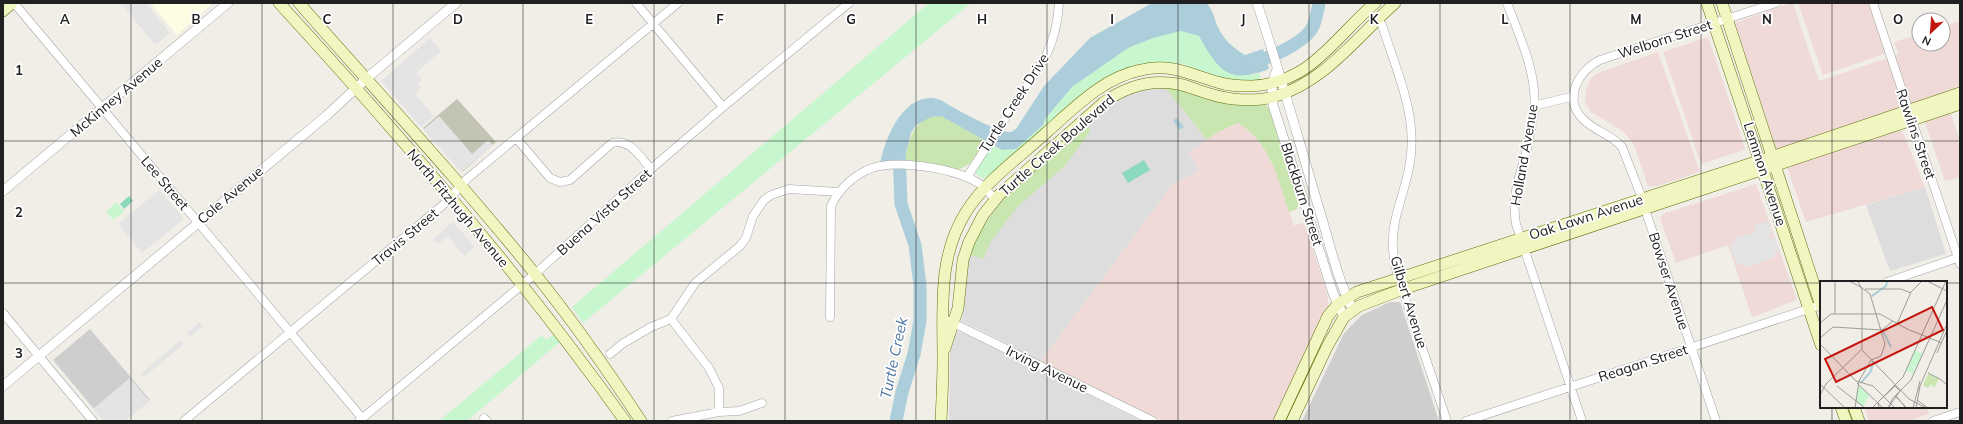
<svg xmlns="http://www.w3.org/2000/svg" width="1963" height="424" font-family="Mulish,sans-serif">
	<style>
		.residential { fill: #dedddd }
		.commercial { fill: #efdad8 }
		.education { fill: #fcfde3 }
		.religious { fill: #cecece }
		.construction { fill: #c3c4b3 }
		.grass { fill: #c9e6b1 }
		.park { fill: #c8f6ce }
		.pitch { fill: #8bd9be }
		.parking { fill: #e4e4e4 }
		.water { fill: #abceda }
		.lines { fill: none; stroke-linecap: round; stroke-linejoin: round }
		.river { stroke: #abceda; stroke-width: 13 }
		.minor-casing { stroke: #a4a4a4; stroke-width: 9 }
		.tertiary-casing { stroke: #a4a4a4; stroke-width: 10 }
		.secondary-casing { stroke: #63720c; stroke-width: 12 }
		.minor { stroke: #fff; stroke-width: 8 }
		.tertiary { stroke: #fff; stroke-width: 9 }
		.secondary { stroke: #f1f6c0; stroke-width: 11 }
		.grid { fill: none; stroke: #202020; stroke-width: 1; stroke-opacity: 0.55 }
		.labels { text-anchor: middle; stroke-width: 3.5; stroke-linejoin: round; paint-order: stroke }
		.street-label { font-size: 14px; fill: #202020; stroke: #fff }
		.water-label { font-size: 15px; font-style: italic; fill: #4f75a2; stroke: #fff }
		.inset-river { fill: none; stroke: #abceda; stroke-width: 2 }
		.inset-road { fill: none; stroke: #9d9c97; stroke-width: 1 }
		.view { fill: #c3150d; fill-opacity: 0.15; stroke: #c3150d; stroke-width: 2 }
		.inset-edge { fill: none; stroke: #202020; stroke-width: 2 }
		.grid-label { font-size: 13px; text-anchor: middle; font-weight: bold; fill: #202020; stroke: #fff; stroke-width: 3.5; stroke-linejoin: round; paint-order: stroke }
	</style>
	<rect width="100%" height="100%" fill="#f0eee7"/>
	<!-- residential -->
	<path class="residential" d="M1165,87L1207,140L1189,152L1199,171L1173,184L1041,361L962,321L965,272L975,235L999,200L1103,109L1117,99L1139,90Z
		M1925,187L1946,254L1890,271L1866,205Z
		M958,332L967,334L1141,421H949L950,350L954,334Z"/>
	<!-- commercial -->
	<path class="commercial" d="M1791,3H1793L1819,81L1899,54L1894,42L1919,34V44H1943V26L1960,21V89L1775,150L1734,23Z
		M1798,3H1869L1887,53L1823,75Z
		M1708,37L1745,148L1741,151L1701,164L1663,52Z
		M1658,52L1700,172L1657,186H1648L1634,145L1624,132L1591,112L1585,102L1586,91L1591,78L1598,73Z
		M1950,111L1960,141V177L1945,181L1924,120Z
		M1238,123L1250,130L1274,163L1294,226L1301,223L1305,225L1328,296V306L1324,315L1275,421H1162L1041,361L1173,184L1199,171L1189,152L1218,132Z
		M1901,128L1925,187L1806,222L1787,167Z
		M1756,184L1797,300L1752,317L1728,245L1676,263L1660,218L1663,214Z
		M1864,407H1927L1929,414L1908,421H1869Z"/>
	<!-- education -->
	<path class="education" d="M150,3H213L177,35Z"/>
	<!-- religious -->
	<path class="religious" d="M1390,302H1400L1439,421H1302L1344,333L1362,315Z
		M90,329L150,400L125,421H104L53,360Z"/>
	<!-- construction -->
	<path class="construction" d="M457,99L496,142L462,172L423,128Z"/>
	<!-- grass -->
	<path class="grass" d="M1165,87L1188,92L1228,104L1265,105L1269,107L1299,204L1297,209L1289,212C1278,179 1270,142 1238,123L1218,132L1207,140Z
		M941,116L986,141L971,163L960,169L955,170L905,160C909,139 914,115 941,116Z
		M1088,126L1090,128L1089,133L1064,167L1018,206L991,241L983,259L970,255L979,233L1003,199Z"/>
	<!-- park -->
	<path class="park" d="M929,3H971L583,323L572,307Z
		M1181,31L1199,36L1218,65L1254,75L1260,73V80L1236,81L1222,79L1183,64L1164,62L1131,67L1098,82L988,176L983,178L977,175L975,170L990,145L1002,150L1043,125L1045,119L1072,87L1128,48L1153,38Z
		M117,202L124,212L113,220L106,211Z
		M555,334L561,341L467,421H439L542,335L546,340Z"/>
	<!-- pitch -->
	<path class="pitch" d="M1144,160L1150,170L1128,183L1122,173Z
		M129,196L133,201L124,209L120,204Z"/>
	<!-- parking -->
	<path class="parking" d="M121,3H146L170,33L155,45Z
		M430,38L441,51L416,73L422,80L418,84L421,88L415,94L434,116L421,127L381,81Z
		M439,116L472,154L488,140L493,145L461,172L424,129Z
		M159,190L184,219L142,253L118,224Z
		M1768,221L1772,234L1769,235L1770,238L1775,237L1779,251L1774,253L1775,257L1746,268L1744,263L1738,265L1729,246L1734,244L1733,239L1755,232L1754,226Z
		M453,222L475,247L464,256L448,236L438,244L433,239Z
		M200,322L203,326L190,337L187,333Z
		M181,340L184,344L144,377L141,373Z
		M130,378L149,401L125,421H104L93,409Z"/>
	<!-- water -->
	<path class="water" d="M1152,3H1206C1215,11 1214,22 1220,31C1225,41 1236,50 1245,55L1263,49L1269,69C1228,85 1218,70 1199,36L1181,31L1153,38L1128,48L1072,87L1045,119L1043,125L1016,149L1002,150L941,116L931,117L916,125L911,133L904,161L880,165C884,138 906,87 941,100C951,107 1000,134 1011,132C1012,132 1015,129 1016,129L1044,86L1090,38Z
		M1177,118L1184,127L1179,130L1173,120Z"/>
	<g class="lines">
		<!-- river -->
		<path class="river" d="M1250,62C1267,60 1300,45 1311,30C1316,23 1317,12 1319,3
			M896,421L902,392L914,354L920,321V285L915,245L901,204L899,152"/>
		<!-- minor casing -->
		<g class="minor-casing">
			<path id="minor" d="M14,3L362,418
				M636,3L723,107
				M1507,3C1519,35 1538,75 1534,110C1532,123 1530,136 1527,149C1520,177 1511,194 1516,224L1582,421
				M1873,3L1960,264
				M1378,19L1382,25C1396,70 1418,115 1410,162C1406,192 1391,217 1393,248C1394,271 1404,293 1411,315C1423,350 1435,386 1447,421
				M1534,106L1574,96
				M516,138L550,178L560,182L570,180L612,143C630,138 640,157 651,169
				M967,177L1046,56C1054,39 1058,22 1059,3
				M1642,198L1622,147C1612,135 1595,131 1584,120C1562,100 1578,71 1600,60L1776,3
				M1645,209L1716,421
				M1887,282L1960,257
				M3,313L93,421
				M830,317L831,206C838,191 851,178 867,170C894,158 955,168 980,184C985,188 990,194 995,199
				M671,319L709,368L719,388V412
				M949,321L1153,421
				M610,354L622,344L651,327L671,319L695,283L740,246L746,238L753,216L764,200L771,195L789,189L839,192
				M484,418L487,421
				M184,421L444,204L468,178L678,3
				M359,421L535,274L651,169L723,107L849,3
				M672,421L719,412L739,411L762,403
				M1466,421L1821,305
				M1933,421L1960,412"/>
		</g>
		<!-- tertiary casing -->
		<g class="tertiary-casing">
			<path id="tertiary" d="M1257,3C1280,72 1299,142 1320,212C1330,244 1337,279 1353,310
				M1277,69L1272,84L1273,105L1333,293L1344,317
				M3,191L228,3
				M3,386L326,116L367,78L456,3"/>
		</g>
		<!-- secondary casing -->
		<g class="secondary-casing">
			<path id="secondary" d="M279,3C401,136 520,274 625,421
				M299,3C378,93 460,181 535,274C573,321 608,371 641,421
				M1707,3L1821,345
				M1722,3L1821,306
				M3,11L12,3
				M945,348L958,308L963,260L969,242L983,215L999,195L1103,103C1125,87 1151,79 1178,84C1189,86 1199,91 1210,94C1229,100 1254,102 1273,97C1324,83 1357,37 1395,3
				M1841,407L1846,421
				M1854,407L1859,421
				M941,421C942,400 943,378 943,357C943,307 938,256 966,212C986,180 1020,157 1047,132C1074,108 1104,77 1141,70C1171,63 1189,74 1217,82C1228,86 1240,86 1252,86C1311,83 1334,38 1375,3
				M1279,421L1328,316L1338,304L1357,292L1780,154L1960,93
				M1292,421L1327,347L1344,317L1359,306L1403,289L1960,104"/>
		</g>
		<!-- minor -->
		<use href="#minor" class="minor"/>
		<!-- tertiary -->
		<use href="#tertiary" class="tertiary"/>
		<!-- secondary -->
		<use href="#secondary" class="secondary"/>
	</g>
	<!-- grid -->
	<path class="grid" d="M131,3V421M262,3V421M393,3V421M523,3V421M654,3V421M785,3V421M916,3V421M1047,3V421M1178,3V421M1309,3V421M1440,3V421M1570,3V421M1701,3V421M1832,3V282M3,141H1960M3,283H1821M1946,283H1960M1832,407V421"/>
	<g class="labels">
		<!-- street labels -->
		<g class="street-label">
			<text transform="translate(1665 39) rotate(-18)" y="5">Welborn Street</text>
			<text transform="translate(116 97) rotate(-40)" y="5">McKinney Avenue</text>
			<text transform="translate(1014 103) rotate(-57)" y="5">Turtle Creek Drive</text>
			<text transform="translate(1916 134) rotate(71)" y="5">Rawlins Street</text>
			<text transform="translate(1057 145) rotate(-41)" y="5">Turtle Creek Boulevard</text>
			<text transform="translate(1524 155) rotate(-80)" y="5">Holland Avenue</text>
			<text transform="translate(1765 174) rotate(72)" y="5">Lemmon Avenue</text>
			<text transform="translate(165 183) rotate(50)" y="5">Lee Street</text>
			<text transform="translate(1302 194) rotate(72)" y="5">Blackburn Street</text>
			<text transform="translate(230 195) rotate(-40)" y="5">Cole Avenue</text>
			<text transform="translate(458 208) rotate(50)" y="5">North Fitzhugh Avenue</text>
			<text transform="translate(604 212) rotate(-42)" y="5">Buena Vista Street</text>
			<text transform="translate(1586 217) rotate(-18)" y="5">Oak Lawn Avenue</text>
			<text transform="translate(405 237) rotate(-40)" y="5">Travis Street</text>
			<text transform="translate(1669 281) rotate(72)" y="5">Bowser Avenue</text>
			<text transform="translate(1409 302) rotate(73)" y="5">Gilbert Avenue</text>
			<text transform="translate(1643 363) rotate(-18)" y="5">Reagan Street</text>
			<text transform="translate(1047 369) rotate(26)" y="5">Irving Avenue</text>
		</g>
		<!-- water labels -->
		<g class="water-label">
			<text transform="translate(894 358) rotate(-78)" y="5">Turtle Creek</text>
		</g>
	</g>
	<!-- overview -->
	<g transform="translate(1820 281)">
		<rect width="127" height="127" fill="#f0eee7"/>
		<path d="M108,93L119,98L114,107L111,103L108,107L103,104Z" fill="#c9e6b1"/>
		<path d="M95,69L103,73L96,87L90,85L95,88L93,93L86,90ZM39,105L49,113L44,125L36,121Z" fill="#c8f6ce"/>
		<path class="inset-river" d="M52,15L66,5L67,0M62,48L71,66M41,102L51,90L53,80"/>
		<path class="inset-road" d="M29,0L41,6M107,0L127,10M45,8H81L91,12M15,33V0M0,42L11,33H60L87,48L122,62M77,43L91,11L102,0M0,57L13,46L62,49L73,40M0,63L36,100L53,105L75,127M41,68L89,118L106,127M117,72L127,49M108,92L120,98L127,104M37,102L63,127M0,103L25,127M17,105L45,127M0,114L6,103L42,68V9L38,0M75,115L87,127M76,115L86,127M97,119L108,127M35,127L39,100L51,79L61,75L65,63L50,13L41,6M52,127L83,96L126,0M59,127L58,121L75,105L80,110L68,127M68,127L73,117L91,99L127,19M93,127L100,100M96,127L100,105L127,43"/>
		<path class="view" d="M112,26L123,49L16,101L5,78Z"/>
		<rect width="127" height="127" class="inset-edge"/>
	</g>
	<g class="grid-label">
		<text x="65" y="24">A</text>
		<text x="196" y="24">B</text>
		<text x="327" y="24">C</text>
		<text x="458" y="24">D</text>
		<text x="589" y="24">E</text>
		<text x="720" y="24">F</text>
		<text x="851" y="24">G</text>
		<text x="982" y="24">H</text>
		<text x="1112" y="24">I</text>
		<text x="1243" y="24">J</text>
		<text x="1374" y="24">K</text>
		<text x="1505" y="24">L</text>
		<text x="1636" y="24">M</text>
		<text x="1767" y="24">N</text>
		<text x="1898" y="24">O</text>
		<text x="19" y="75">1</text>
		<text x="19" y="217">2</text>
		<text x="19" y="358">3</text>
	</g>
	<!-- border -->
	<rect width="1963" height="424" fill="none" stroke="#202020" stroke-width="8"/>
	<!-- north arrow -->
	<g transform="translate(1931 32) rotate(206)"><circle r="19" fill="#ffffff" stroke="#a6a6a6"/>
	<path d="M0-3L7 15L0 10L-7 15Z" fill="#c3150d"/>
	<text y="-6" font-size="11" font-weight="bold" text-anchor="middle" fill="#202020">N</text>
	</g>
</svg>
